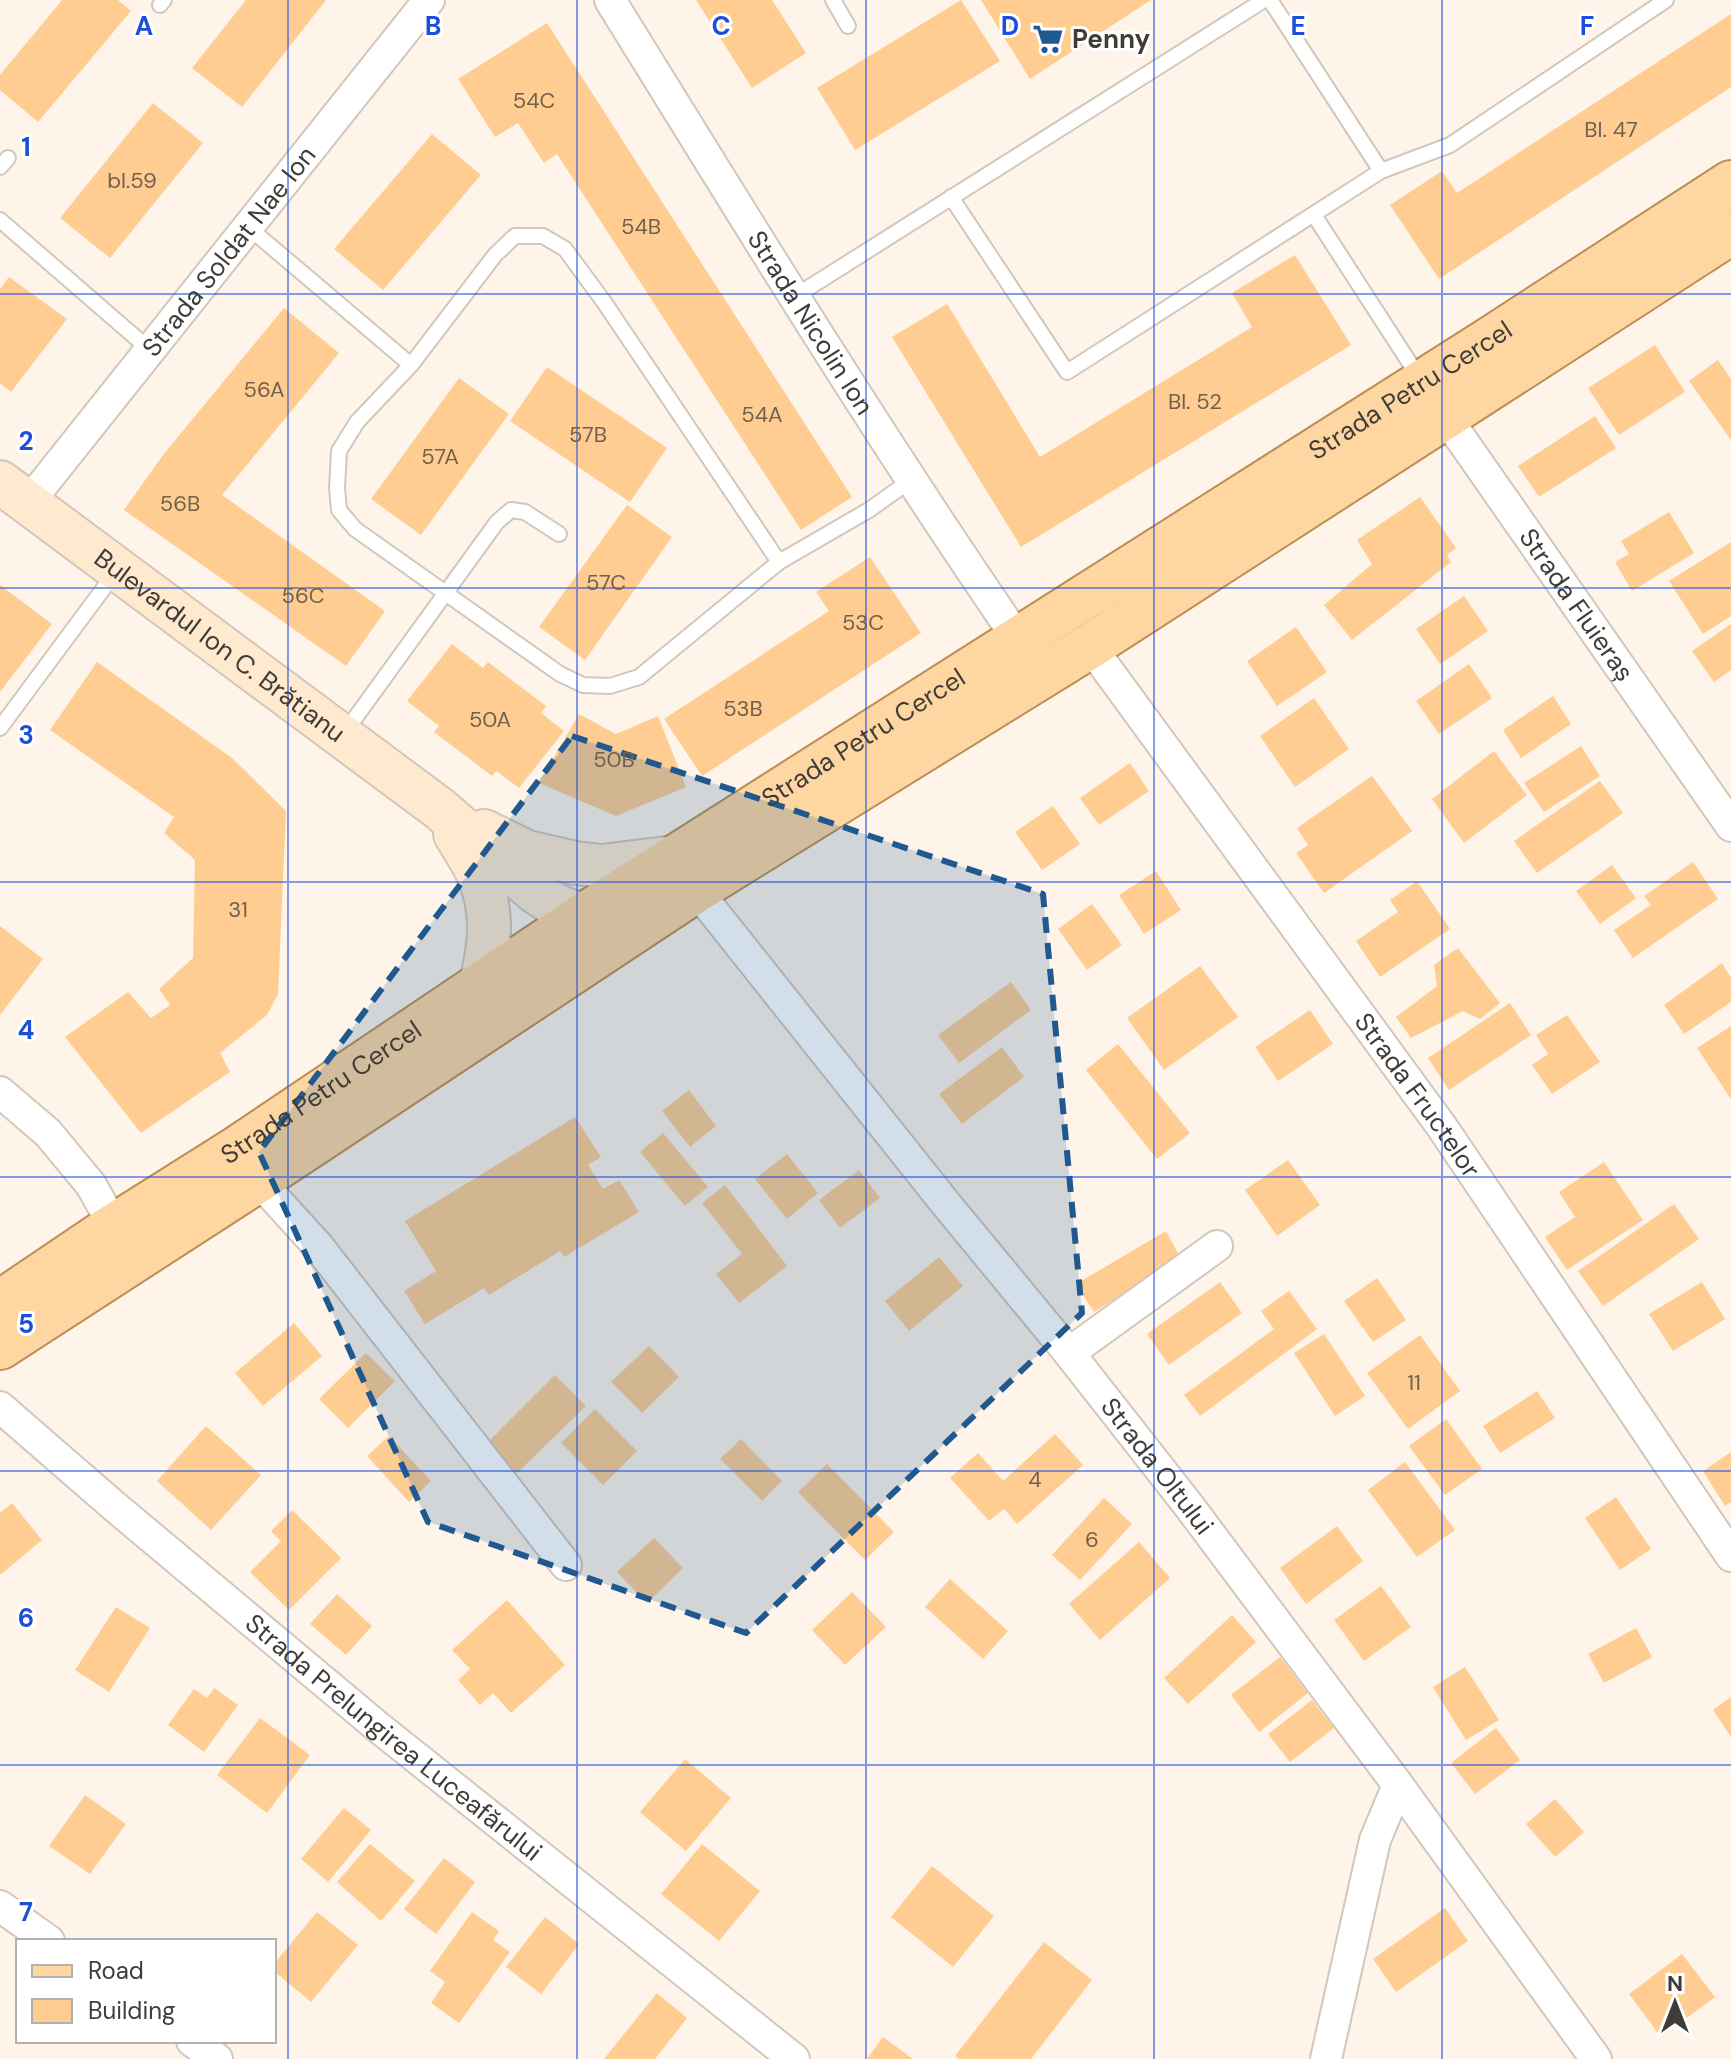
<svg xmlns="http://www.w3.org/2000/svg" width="1731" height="2059" font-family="'DM Sans',sans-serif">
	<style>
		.building { fill: #ffcd92 }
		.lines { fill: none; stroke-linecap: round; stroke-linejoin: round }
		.lane-casing { stroke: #d2c7ba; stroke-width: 18 }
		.street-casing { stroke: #d2c7ba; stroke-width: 34 }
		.secondary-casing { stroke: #d2c7ba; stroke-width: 46 }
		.primary-casing { stroke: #bc8e54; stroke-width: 48 }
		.lane { stroke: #fff; stroke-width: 14 }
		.street { stroke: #fff; stroke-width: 30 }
		.secondary { stroke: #ffead0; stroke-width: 42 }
		.primary { stroke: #fed6a1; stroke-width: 44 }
		.marked { fill: #205990; fill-opacity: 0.2; stroke: #205990; stroke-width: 6; stroke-dasharray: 16 10; stroke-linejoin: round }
		.grid { fill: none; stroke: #1d4ed8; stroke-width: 2; stroke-opacity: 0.55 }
		.labels { text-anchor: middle; stroke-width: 6; stroke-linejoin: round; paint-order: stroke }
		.number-label { font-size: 22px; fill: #70604e }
		.poi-label { font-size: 26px; font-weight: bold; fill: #403c37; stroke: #fff; text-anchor: start }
		.street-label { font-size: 26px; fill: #403c37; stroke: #fff }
		.grid-label { font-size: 26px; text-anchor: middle; font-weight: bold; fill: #1d4ed8; stroke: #fff; stroke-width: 6; stroke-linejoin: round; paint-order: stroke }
	</style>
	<rect width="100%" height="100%" fill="#fef4ea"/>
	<!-- building -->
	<path class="building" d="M62,0H118L131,11L38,122L0,90V75Z
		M246,0H326L242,107L192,68Z
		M696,0H772L806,53L752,88Z
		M961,0L1000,61L855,150L817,88Z
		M981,0H1151L1030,79Z
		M1731,14V87L1439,279L1390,205L1442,171L1457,193Z
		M547,23L852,497L801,530L557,154L544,163L518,123L495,137L458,79Z
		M153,103L203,143L110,258L60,218Z
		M432,134L481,175L383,290L334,249Z
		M1295,255L1351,345L1021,547L892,337L947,304L1040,457L1252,327L1232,293Z
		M9,277L67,319L11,392L0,383V289Z
		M284,308L339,353L222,495L385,611L346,666L124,510L163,455Z
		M1655,345L1685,392L1619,435L1588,388Z
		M1718,360L1731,379V440L1689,381Z
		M547,367L667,448L630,502L510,421Z
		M459,378L509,414L421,535L371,499Z
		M1595,416L1616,448L1539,497L1518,466Z
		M1420,497L1456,548L1447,555L1451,562L1352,640L1324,605L1372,564L1357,540Z
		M627,505L672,537L585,660L539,627Z
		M1669,512L1694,553L1632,591L1615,562L1629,554L1621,541Z
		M1731,542V616L1703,634L1669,581Z
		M870,557L921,633L702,776L664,719L829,611L816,592Z
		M0,585L52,624L0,692Z
		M1464,596L1488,631L1440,664L1416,629Z
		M1731,624V670L1714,682L1692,651Z
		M1296,627L1327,672L1277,706L1247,661Z
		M452,644L483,668L488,662L546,706L541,713L564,731L519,788L496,771L492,776L434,732L439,726L407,701Z
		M97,662L232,758L286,811L278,994L267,1015L220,1053L230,1072L141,1133L65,1037L128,992L151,1018L170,1005L159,989L193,958L195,860L164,833L174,817L50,730Z
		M1469,664L1492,698L1439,734L1416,701Z
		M1553,696L1571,724L1521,758L1503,730Z
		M1314,698L1349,749L1295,787L1260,736Z
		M579,714L616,734L658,716L686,787L616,816L539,783Z
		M1581,746L1600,776L1544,812L1524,783Z
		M1494,751L1527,795L1464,843L1432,799Z
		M1130,763L1149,791L1099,825L1080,798Z
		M1372,776L1412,831L1324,893L1296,853L1308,845L1297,828Z
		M1600,781L1623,813L1537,873L1514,841Z
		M1053,806L1080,844L1042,870L1015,832Z
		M1693,862L1718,899L1633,958L1614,930L1651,905L1644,896Z
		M1612,865L1636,898L1600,924L1576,891Z
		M1156,871L1181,910L1144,934L1119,895Z
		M1417,881L1450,929L1380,977L1356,941L1398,912L1390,900Z
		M1092,904L1122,945L1087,970L1058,929Z
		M0,926L43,959L0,1015Z
		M1458,948L1500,1003L1480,1019L1463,1011L1411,1038L1396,1017L1437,986L1434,965Z
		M1722,963L1731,978V1002L1684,1034L1664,1005Z
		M1200,966L1238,1017L1164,1070L1127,1018Z
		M1011,982L1031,1010L959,1063L938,1035Z
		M1510,1003L1531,1035L1449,1090L1428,1058Z
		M1310,1010L1333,1044L1278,1081L1255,1047Z
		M1567,1015L1600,1062L1552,1094L1532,1065L1548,1054L1536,1035Z
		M1731,1026V1099L1697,1048Z
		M1118,1044L1190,1133L1157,1159L1086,1070Z
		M1002,1047L1024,1077L962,1124L939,1094Z
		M689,1090L716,1126L690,1147L662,1111Z
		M575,1117L601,1157L588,1165L603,1189L619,1180L639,1212L564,1257L560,1251L489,1295L484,1288L425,1324L404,1291L436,1271L405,1221Z
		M663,1133L708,1187L685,1206L640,1152Z
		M787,1154L818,1193L787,1219L755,1179Z
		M1288,1160L1320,1205L1277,1236L1245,1190Z
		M1604,1162L1643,1220L1567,1270L1545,1237L1575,1217L1559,1192Z
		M859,1170L880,1198L840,1228L819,1200Z
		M725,1185L787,1266L739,1303L716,1274L742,1254L702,1203Z
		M1674,1204L1699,1239L1603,1306L1578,1271Z
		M1166,1231L1181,1259L1094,1312L1076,1284Z
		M939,1257L963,1286L909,1331L885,1301Z
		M1377,1278L1406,1320L1373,1342L1344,1301Z
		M1220,1282L1242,1313L1169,1365L1147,1334Z
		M1702,1282L1725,1319L1673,1351L1649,1314Z
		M1289,1291L1317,1329L1200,1416L1184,1395L1274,1329L1261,1311Z
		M294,1323L322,1356L263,1406L235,1373Z
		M1324,1334L1365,1396L1335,1416L1294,1353Z
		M1420,1335L1460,1391L1408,1429L1367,1373Z
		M649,1346L679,1377L642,1413L611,1382Z
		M366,1353L395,1381L348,1428L319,1399Z
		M555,1375L586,1406L517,1473L487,1443Z
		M1537,1391L1555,1418L1500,1453L1483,1426Z
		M595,1409L637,1451L603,1485L561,1443Z
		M1446,1419L1482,1469L1445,1495L1409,1446Z
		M206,1426L261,1475L211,1530L157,1481Z
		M1055,1434L1083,1465L1017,1524L1004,1509L989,1521L950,1478L978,1453L1003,1481Z
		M389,1436L431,1481L409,1502L367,1456Z
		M741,1439L782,1481L762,1501L720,1459Z
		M1731,1452V1502L1725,1506L1703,1471Z
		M1405,1462L1455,1530L1417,1557L1368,1490Z
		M827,1464L894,1532L865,1560L798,1492Z
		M1616,1497L1651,1549L1620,1570L1585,1518Z
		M1104,1498L1132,1524L1080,1580L1052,1555Z
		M12,1503L42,1540L0,1575V1513Z
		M292,1510L341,1558L289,1610L250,1572L281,1541L271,1531Z
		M1337,1526L1363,1561L1306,1604L1280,1568Z
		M654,1538L683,1568L647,1603L617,1572Z
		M1139,1542L1170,1578L1100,1640L1069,1604Z
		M950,1579L1008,1631L983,1659L925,1607Z
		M1381,1586L1411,1627L1364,1661L1334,1620Z
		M852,1592L886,1627L845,1665L812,1630Z
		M337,1594L372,1626L346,1655L310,1624Z
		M507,1600L565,1665L511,1713L493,1693L480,1705L458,1680L470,1669L452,1650Z
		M116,1607L150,1628L109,1692L75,1670Z
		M1232,1615L1256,1642L1188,1704L1164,1678Z
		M1636,1628L1652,1657L1604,1683L1588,1654Z
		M1280,1657L1308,1693L1259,1732L1231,1695Z
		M1465,1667L1499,1720L1466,1740L1433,1687Z
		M214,1688L238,1705L204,1752L168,1725L194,1689L207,1698Z
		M1731,1697V1737L1713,1710Z
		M1312,1700L1334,1728L1290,1762L1268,1734Z
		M260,1718L310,1755L267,1813L217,1775Z
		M1496,1728L1520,1760L1475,1794L1451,1763Z
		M685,1759L731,1798L686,1851L640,1812Z
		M85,1795L126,1824L90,1874L49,1846Z
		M1555,1799L1584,1832L1555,1857L1526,1824Z
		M344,1808L371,1830L328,1882L301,1859Z
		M370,1844L415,1881L381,1921L337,1882Z
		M702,1844L760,1891L719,1941L661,1894Z
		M444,1858L475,1882L436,1934L404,1909Z
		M932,1866L994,1916L953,1967L891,1917Z
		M1445,1908L1468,1941L1396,1992L1373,1959Z
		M317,1912L358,1945L311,2002L274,1971V1964Z
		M472,1912L499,1931L493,1940L510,1952L459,2023L431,2003L445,1982L430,1971Z
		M545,1917L579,1944L541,1994L506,1967Z
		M1044,1942L1092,1980L1031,2059H959L955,2056Z
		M1682,1954L1715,1997L1661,2037L1629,1994Z
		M657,1993L687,2018L655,2059H604Z
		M883,2037L913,2059H867Z"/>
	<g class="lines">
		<!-- lane casing -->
		<g class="lane-casing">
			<path id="lane" d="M833,0L848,26
				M1270,0L1381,171
				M160,5L164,0
				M0,167L8,158
				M951,197L1067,372L1381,171L1450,145L1666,0
				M1314,215L1420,379
				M0,220L150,350
				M248,227L411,365
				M794,297L1264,0
				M779,562L604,302L565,249L543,236H515L495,255L411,365L357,422L339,451L337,488L339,510L355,529L560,674L583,685L610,686L639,677L779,562L869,510L911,480
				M0,728L115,573
				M345,732L497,522L511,510L525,512L559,534"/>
		</g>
		<!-- street casing -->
		<g class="street-casing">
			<g id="street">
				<path id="s1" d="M610,0C743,215 875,431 1018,639"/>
				<path id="s2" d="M1436,403L1731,826"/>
				<path id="s3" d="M28,503L429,0"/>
				<path id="s4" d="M1090,646L1442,1127L1731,1556"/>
				<path id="s5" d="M696,890L946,1204L1069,1353L1189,1506L1398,1785L1596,2059"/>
				<path d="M0,1092L48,1133L91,1185L114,1226"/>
				<path d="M258,1180L318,1246L566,1565"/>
				<path d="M1069,1353L1217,1246"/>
				<path id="s6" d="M0,1407L114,1506L378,1727L794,2059"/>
				<path d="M0,1906L49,1941"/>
				<path d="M192,2041L217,2059"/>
				<path d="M1326,2059L1375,1840L1398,1785"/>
			</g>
		</g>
		<!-- secondary casing -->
		<g class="secondary-casing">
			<g id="secondary">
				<path id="s7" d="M0,482L440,809L534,891L555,905L583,916"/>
				<path d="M484,831L527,852L575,863L602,866L675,857"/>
				<path d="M455,834C462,846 471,859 477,872C495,910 490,948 480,987"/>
			</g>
		</g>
		<!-- primary casing -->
		<g class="primary-casing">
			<g id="primary">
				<path id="s8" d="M0,1303L114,1226L238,1148L583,916L1486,342L1731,183"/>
				<path d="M0,1347L258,1180L696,890L1090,646L1731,232"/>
			</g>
		</g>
		<!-- lane -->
		<use href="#lane" class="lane"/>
		<!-- street -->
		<use href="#street" class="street"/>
		<!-- secondary -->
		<use href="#secondary" class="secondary"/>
		<!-- primary -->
		<use href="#primary" class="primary"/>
	</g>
	<!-- marked area -->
	<path class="marked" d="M572,736L1043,894L1082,1313L746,1633L428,1522L259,1152Z"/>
	<!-- grid -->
	<path class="grid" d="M288,0V2059M577,0V2059M866,0V2059M1154,0V2059M1442,0V2059M0,294H1731M0,588H1731M0,882H1731M0,1177H1731M0,1471H1731M0,1765H1731"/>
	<!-- icons -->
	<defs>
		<g id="supermarket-bare" transform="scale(2.4)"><path d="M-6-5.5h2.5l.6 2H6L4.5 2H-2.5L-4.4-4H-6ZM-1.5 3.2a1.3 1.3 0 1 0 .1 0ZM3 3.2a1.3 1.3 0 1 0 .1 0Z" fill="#205990" stroke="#fff" stroke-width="2.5" paint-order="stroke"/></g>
	</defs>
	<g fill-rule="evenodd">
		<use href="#supermarket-bare" x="1048" y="39"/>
	</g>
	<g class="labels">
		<!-- number labels -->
		<g class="number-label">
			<text x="534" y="108">54C</text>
			<text x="1611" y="137">Bl. 47</text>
			<text x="132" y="188">bl.59</text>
			<text x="641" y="234">54B</text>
			<text x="264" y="397">56A</text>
			<text x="1195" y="409">Bl. 52</text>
			<text x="762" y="422">54A</text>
			<text x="588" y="442">57B</text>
			<text x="440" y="464">57A</text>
			<text x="180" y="511">56B</text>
			<text x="606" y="590">57C</text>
			<text x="303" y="603">56C</text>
			<text x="863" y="630">53C</text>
			<text x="743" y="716">53B</text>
			<text x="490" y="727">50A</text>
			<text x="614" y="767">50B</text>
			<text x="238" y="917">31</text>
			<text x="1414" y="1390">11</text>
			<text x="1035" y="1487">4</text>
			<text x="1092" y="1547">6</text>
		</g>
		<!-- poi labels -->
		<g class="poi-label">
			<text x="1072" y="48">Penny</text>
		</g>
		<!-- street labels -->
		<g class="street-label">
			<text dy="9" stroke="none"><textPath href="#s3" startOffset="322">Strada Soldat Nae Ion</textPath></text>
			<text dy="9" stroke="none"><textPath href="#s1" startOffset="380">Strada Nicolin Ion</textPath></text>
			<text dy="9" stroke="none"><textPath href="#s8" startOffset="1680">Strada Petru Cercel</textPath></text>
			<text dy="9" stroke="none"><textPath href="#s2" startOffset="246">Strada Fluieraș</textPath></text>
			<text dy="9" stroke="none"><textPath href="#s7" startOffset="274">Bulevardul Ion C. Brătianu</textPath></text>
			<text dy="9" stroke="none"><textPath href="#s8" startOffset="1032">Strada Petru Cercel</textPath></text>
			<text dy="9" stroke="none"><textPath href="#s8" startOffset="384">Strada Petru Cercel</textPath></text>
			<text dy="9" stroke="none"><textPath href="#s4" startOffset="556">Strada Fructelor</textPath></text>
			<text dy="9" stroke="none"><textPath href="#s5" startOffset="738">Strada Oltului</textPath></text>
			<text dy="9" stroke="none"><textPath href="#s6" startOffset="514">Strada Prelungirea Luceafărului</textPath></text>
		</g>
	</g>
	<g class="grid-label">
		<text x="144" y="35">A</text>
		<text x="433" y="35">B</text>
		<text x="721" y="35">C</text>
		<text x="1010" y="35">D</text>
		<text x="1298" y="35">E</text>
		<text x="1587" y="35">F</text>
		<text x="26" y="156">1</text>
		<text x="26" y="450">2</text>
		<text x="26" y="744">3</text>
		<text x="26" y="1039">4</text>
		<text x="26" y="1333">5</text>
		<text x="26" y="1627">6</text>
		<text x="26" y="1921">7</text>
	</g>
	<!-- legend -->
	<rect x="16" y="1939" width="260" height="104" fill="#ffffff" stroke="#b3b1af" stroke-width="2"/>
	<rect x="32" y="1965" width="40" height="12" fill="#fed6a1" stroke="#b3b1af" stroke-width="2"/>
	<text x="88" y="1979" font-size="24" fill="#403c37">Road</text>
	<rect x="32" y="1999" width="40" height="24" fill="#ffcd92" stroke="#b3b1af" stroke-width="2"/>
	<text x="88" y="2019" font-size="24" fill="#403c37">Building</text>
	<!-- north arrow -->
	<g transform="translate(1675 2003)" stroke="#ffffff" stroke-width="6" paint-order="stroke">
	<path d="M0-6L14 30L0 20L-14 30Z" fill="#403c37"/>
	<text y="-12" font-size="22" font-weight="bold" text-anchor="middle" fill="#403c37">N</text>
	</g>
</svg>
